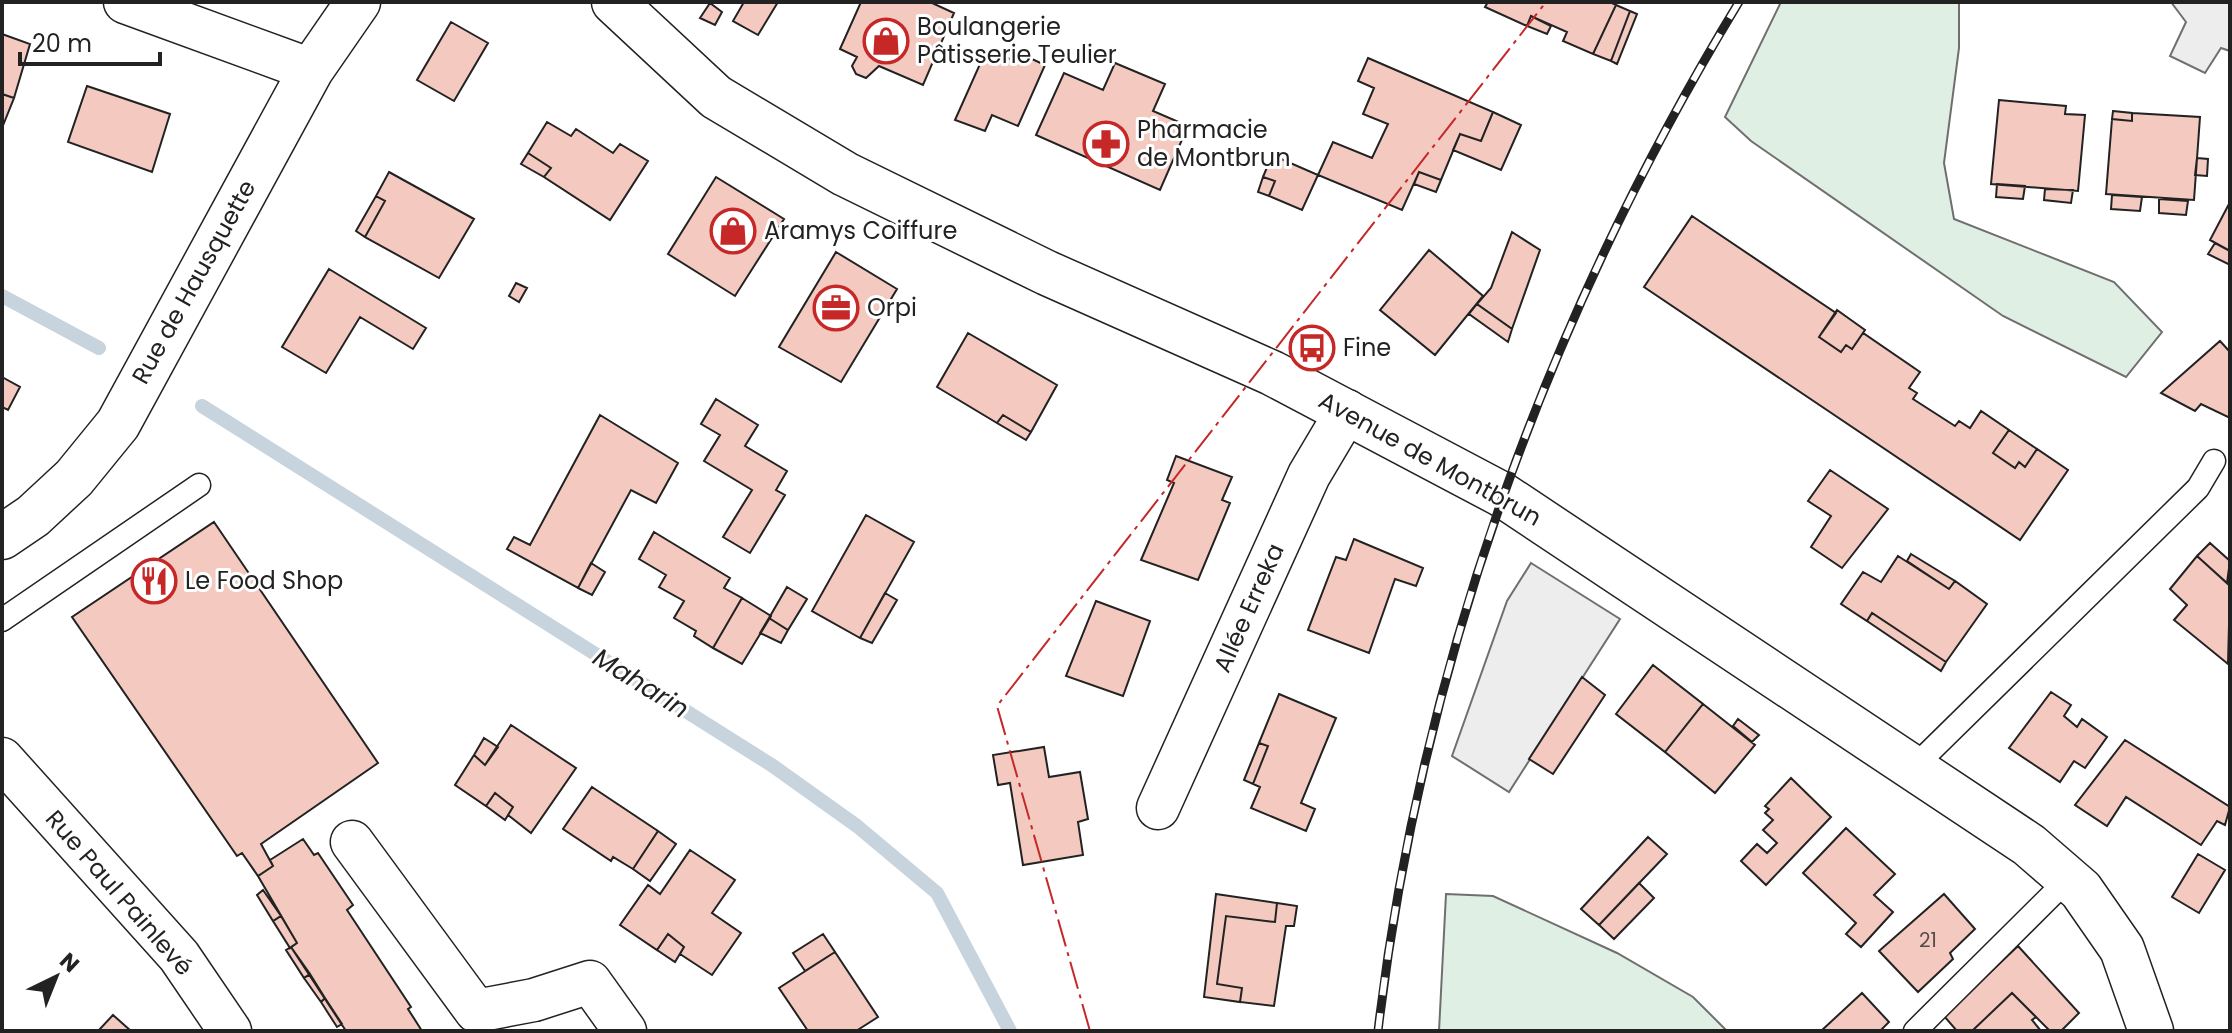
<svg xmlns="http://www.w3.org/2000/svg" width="2232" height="1033" font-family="Poppins,sans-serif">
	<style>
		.green { fill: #e0efe3; stroke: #6f6f6f; stroke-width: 2 }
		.parking { fill: #ededed; stroke: #6f6f6f; stroke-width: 2 }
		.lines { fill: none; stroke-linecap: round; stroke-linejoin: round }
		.stream { stroke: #c7d3dd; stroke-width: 14 }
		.building { fill: #f3c9c0; stroke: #222; stroke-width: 2 }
		.service-casing { stroke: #222; stroke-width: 25 }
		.minor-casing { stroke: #222; stroke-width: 45 }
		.tertiary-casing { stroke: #222; stroke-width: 47 }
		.service { stroke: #fff; stroke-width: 22 }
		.minor { stroke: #fff; stroke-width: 42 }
		.tertiary { stroke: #fff; stroke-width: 44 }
		.rail-casing { stroke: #222; stroke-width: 9 }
		.rail { stroke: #fff; stroke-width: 6; stroke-dasharray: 18; stroke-linecap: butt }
		.power { stroke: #c62828; stroke-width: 2; stroke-dasharray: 28 6 4 6; stroke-linecap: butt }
		.labels { text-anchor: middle; stroke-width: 6; stroke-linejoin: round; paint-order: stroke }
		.number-label { font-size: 20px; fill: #564c4a }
		.poi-label { font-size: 24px; fill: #222; stroke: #fff; text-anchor: start }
		.street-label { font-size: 24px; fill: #222; stroke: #fff }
		.water-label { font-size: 26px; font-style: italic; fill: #222; stroke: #fff }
	</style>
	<rect width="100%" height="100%" fill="#fff"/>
	<!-- green -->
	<path class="green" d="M1781,2H1959V48L1944,163L1954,219L2114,282L2162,332L2126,377L2003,316L1751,141L1725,117Z
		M1446,894L1493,896L1617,953L1693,997L1727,1031H1439Z"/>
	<!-- parking -->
	<path class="parking" d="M2171,2H2230V51L2221,48L2205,73L2170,56L2186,22Z
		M1531,563L1620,619L1509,792L1452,756L1507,601Z"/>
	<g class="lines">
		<!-- stream -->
		<path class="stream" d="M2,296L99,348
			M202,406L773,766L857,826L937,893L1010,1031"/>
	</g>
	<!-- building -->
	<path class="building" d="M744,2H778L758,35L733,21Z
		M861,2H930L954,13L923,85L879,66L866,78L856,74L852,66L857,57L840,49Z
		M1488,2H1610L1616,5L1593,54L1563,41L1567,32L1531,16L1527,26L1485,7Z
		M710,3L722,12L715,25L700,18Z
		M1616,5L1630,11L1611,61L1593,54Z
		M1630,11L1637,14L1617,64L1611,61Z
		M1531,16L1551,26L1547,34L1527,26Z
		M451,22L488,43L454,101L417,80Z
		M2,34L30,44L14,98L2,94Z
		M1019,53L1045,65L1018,126L992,115L985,131L955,120L984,55L1000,62L1003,56L1015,61Z
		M1368,58L1493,112L1481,141L1460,134L1441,180L1419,172L1402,210L1318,175L1333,142L1372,158L1388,124L1363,114L1374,88L1358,81Z
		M1115,63L1165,84L1153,111L1188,126L1160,190L1036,135L1064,73L1103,90Z
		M87,86L170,114L152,172L68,142Z
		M2,94L14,98L2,128Z
		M1999,100L2066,106L2065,114L2085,115L2078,191L1991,184Z
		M2113,111L2132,113V121L2112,119Z
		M1493,112L1521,125L1501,170L1453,150L1460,134L1481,141Z
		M2132,113L2200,117L2194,200L2106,194L2112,119L2132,121Z
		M547,122L571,136L576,129L613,153L620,144L648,161L610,220L544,177L551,168L528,153Z
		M528,153L551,168L544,177L521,164Z
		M1272,155L1318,175L1302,210L1269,196L1275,181L1263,177Z
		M2197,158L2208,159L2207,176L2195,175Z
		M389,172L474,219L439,278L365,237L385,201L376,196Z
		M1419,172L1441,180L1436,192L1414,184Z
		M716,177L784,219L735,296L668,254Z
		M1263,177L1275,181L1269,196L1258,192Z
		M1997,184L2025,186L2023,199L1996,197Z
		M2045,189L2073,190L2071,203L2044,200Z
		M2112,195L2142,197L2140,211L2111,209Z
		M376,196L385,201L365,237L356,231Z
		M2159,199L2188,201L2186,215L2159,213Z
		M2230,202V251L2210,240Z
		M1692,216L1836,313L1819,337L1841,352L1846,345L1852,349L1863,333L1920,372L1909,388L1917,393L1913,399L1955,426L1959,421L1970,428L1981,411L2009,430L1993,453L2015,468L2019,462L2025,467L2037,449L2068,470L2020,540L1644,287Z
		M1512,232L1540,250L1512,329L1477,304L1491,288Z
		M2215,243L2230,251V265L2208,254Z
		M1429,250L1483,296L1435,355L1380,310Z
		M836,252L897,289L841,382L779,347Z
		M329,269L426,328L413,349L360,317L326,373L282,347Z
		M516,283L527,288L519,302L509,296Z
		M1477,304L1512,329L1508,342L1469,314Z
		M1837,310L1865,330L1852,349L1846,345L1841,352L1819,337Z
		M968,333L1057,385L1031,432L1003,415L997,423L937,387Z
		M2220,341L2230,352V418L2201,404L2195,411L2161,393Z
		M2,377L20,387L8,410L2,407Z
		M716,399L758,425L745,446L787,471L776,490L785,495L750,553L723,537L752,490L704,461L720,435L701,424Z
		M600,415L678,463L656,503L631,490L578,588L507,549L514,537L530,545Z
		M1003,415L1031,432L1026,440L997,423Z
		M2009,430L2037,449L2025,467L2019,462L2015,468L1993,453Z
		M1176,456L1232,477L1222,500L1230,503L1198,580L1141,560L1174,483L1167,480Z
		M1830,470L1888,509L1842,568L1811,547L1831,516L1808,501Z
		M866,515L914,542L860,638L812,611Z
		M214,522L378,763L261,844L273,866L258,876L242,853L237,856L72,617Z
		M654,532L730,578L724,588L742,598L713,648L694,636L696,631L674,618L684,601L659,587L666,575L639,559Z
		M1354,539L1423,568L1416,586L1395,579L1369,653L1308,630L1336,557L1346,560Z
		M2210,543L2230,561L2227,583L2197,556Z
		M1911,554L1955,581L1949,589L1907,561Z
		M1898,556L1949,589L1955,581L1987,604L1946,662L1872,613L1867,621L1841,604L1863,572L1881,582Z
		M2197,556L2230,586L2228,664L2174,620L2187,605L2170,589Z
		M591,563L605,572L592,595L578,588Z
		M787,587L807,599L788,630L769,618Z
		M885,593L897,600L872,643L860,638Z
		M742,598L771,616L742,664L713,648Z
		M1096,601L1150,621L1123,696L1066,676Z
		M1872,613L1946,662L1941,671L1867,621Z
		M769,618L788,630L781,643L760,633Z
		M1653,665L1703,704L1665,752L1616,714Z
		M1582,677L1605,695L1553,774L1529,759Z
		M2051,692L2071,705L2064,716L2077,727L2082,719L2107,737L2085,768L2074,761L2060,782L2009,748Z
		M1279,694L1336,718L1301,803L1315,809L1306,831L1251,808L1260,787L1253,784L1268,746L1259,743Z
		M1703,704L1755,745L1715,793L1665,752Z
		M1738,719L1759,735L1752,742L1733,726Z
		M511,725L576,768L531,833L508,815L513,807L495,793L486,806L455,785L474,755L485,765Z
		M484,738L498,747L485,765L474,755Z
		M2125,740L2230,807L2225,825L2217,821L2201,845L2126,797L2107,826L2075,805Z
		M1259,743L1268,746L1253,784L1244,780Z
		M1044,747L1049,777L1080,772L1088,819L1078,822L1083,855L1023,865L1010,783L998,785L993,755Z
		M1791,778L1831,817L1766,885L1741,861L1757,844L1767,853L1777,843L1763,830L1773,820L1765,813L1769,809L1765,806Z
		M592,787L658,831L633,869L613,857L611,861L563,829Z
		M495,793L513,807L505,820L486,806Z
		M1846,828L1895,874L1874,895L1893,912L1861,947L1846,934L1856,923L1803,873Z
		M658,831L676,844L650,881L633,869Z
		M1648,837L1667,854L1599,925L1581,909Z
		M303,839L314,855L318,853L353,905L347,910L411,1007L408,1009L422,1031H346L291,947L297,943L258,876L273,866L270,860Z
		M690,850L735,880L712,913L741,933L712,975L680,954L684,947L668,934L657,950L620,925L648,885L660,894Z
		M2198,854L2225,870L2199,913L2172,897Z
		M1639,883L1654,898L1614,939L1599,925Z
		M263,890L281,916L273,921L257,895Z
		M1216,894L1277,903L1275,922L1226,916L1217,984L1242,988L1240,1002L1204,997Z
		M1944,894L1975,929L1950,953L1953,959L1918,992L1879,951Z
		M1277,903L1297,906L1294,926H1286L1274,1006L1240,1002L1242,988L1217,984L1226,916L1275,922Z
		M281,916L297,943L290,948L273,921Z
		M668,934L684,947L675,962L657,950Z
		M823,934L835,952L805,971L793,953Z
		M2018,946L2079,1013L2061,1031H2050L2012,993L1972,1031H1957L1944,1016Z
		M291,947L310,974L304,978L286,950Z
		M835,952L878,1017L856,1031H808L779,988Z
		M310,974L325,998L321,1002L304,978Z
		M1862,993L1889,1022L1880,1031H1821Z
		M2012,993L2036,1017L2032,1020L2041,1031H1972Z
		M325,998L342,1024L337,1027L321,1002Z
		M113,1015L131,1031H98Z"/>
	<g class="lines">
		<!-- service casing -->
		<g class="service-casing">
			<path id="service" d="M2,620L199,485
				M1913,768L2198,488L2214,461
				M1915,1031L2068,879"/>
		</g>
		<!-- minor casing -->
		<g class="minor-casing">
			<path id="minor" d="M125,2L311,70
				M2,759L179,956L230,1031
				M1158,808L1309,475L1347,411
				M352,842L476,1011L534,1000L590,982L625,1031"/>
		</g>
		<!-- tertiary casing -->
		<g class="tertiary-casing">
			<path id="tertiary" d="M614,2L716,97L845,174L1047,273L1272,373L1501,494L2029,845L2081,890L2122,949L2151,1031
				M2,537L33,516L74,478L118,424L311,70L358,2"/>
		</g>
		<!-- service -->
		<use href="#service" class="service"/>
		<!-- minor -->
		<use href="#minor" class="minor"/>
		<!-- tertiary -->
		<use href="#tertiary" class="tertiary"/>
		<!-- rail casing -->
		<g class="rail-casing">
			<path id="rail" d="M1378,1031C1421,665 1548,316 1739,2"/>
		</g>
		<!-- rail -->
		<use href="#rail" class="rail"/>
		<!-- power -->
		<path class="power" d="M1090,1031L997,706L1546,2"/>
	</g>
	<!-- icons -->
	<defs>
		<g id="shop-ring" transform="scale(2.3)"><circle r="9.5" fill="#fff" stroke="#c62828" stroke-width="1.5"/><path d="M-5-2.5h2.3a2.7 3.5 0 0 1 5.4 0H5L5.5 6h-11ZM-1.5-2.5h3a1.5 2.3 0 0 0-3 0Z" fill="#c62828"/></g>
		<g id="pharmacy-ring" transform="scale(2.3)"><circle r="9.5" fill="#fff" stroke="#c62828" stroke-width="1.5"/><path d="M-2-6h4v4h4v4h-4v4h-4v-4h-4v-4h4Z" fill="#c62828"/></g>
		<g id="office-ring" transform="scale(2.3)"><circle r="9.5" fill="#fff" stroke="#c62828" stroke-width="1.5"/><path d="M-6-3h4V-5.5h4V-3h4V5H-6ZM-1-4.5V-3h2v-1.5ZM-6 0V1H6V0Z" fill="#c62828"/></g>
		<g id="bus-ring" transform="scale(2.3)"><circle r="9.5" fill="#fff" stroke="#c62828" stroke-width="1.5"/><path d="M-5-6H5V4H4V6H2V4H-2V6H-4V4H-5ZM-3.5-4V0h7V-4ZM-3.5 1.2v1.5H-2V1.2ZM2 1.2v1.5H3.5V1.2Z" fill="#c62828"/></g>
		<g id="restaurant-ring" transform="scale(2.3)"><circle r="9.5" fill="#fff" stroke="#c62828" stroke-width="1.5"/><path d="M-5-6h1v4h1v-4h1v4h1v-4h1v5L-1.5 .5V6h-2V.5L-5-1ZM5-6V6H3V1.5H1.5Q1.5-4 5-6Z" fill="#c62828"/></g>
	</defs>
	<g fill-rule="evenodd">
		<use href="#shop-ring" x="886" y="41"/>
		<use href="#pharmacy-ring" x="1106" y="144"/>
		<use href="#shop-ring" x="733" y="231"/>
		<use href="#office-ring" x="836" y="308"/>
		<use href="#bus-ring" x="1312" y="348"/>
		<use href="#restaurant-ring" x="154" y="581"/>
	</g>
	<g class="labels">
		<!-- number labels -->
		<g class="number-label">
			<text x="1928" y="947">21</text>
		</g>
		<!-- poi labels -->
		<g class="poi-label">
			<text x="917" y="35">Boulangerie<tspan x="917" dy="28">Pâtisserie Teulier</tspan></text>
			<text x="1137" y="138">Pharmacie<tspan x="1137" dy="28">de Montbrun</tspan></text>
			<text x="764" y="239">Aramys Coiffure</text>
			<text x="867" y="316">Orpi</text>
			<text x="1343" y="356">Fine</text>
			<text x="185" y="589">Le Food Shop</text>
		</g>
		<!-- street labels -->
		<g class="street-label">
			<text transform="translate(194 282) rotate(-61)" y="8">Rue de Hausquette</text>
			<text transform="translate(1430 459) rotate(29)" y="8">Avenue de Montbrun</text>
			<text transform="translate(1249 608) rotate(-66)" y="8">Allée Erreka</text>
			<text transform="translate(119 893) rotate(49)" y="8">Rue Paul Painlevé</text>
		</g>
		<!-- water labels -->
		<g class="water-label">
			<text transform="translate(641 683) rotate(32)" y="9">Maharin</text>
		</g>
	</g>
	<!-- border -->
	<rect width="2232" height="1033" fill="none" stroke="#222222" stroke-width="8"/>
	<!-- north arrow -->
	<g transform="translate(56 977) rotate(43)" stroke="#ffffff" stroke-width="6" paint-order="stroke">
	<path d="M0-6L14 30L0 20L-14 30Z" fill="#222222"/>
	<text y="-12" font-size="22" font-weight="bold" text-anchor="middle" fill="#222222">N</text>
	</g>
	<!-- scale -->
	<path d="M20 52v12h140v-12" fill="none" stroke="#222222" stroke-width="4"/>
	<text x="32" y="52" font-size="24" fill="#222222" stroke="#ffffff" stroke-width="6" paint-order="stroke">20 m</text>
</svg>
